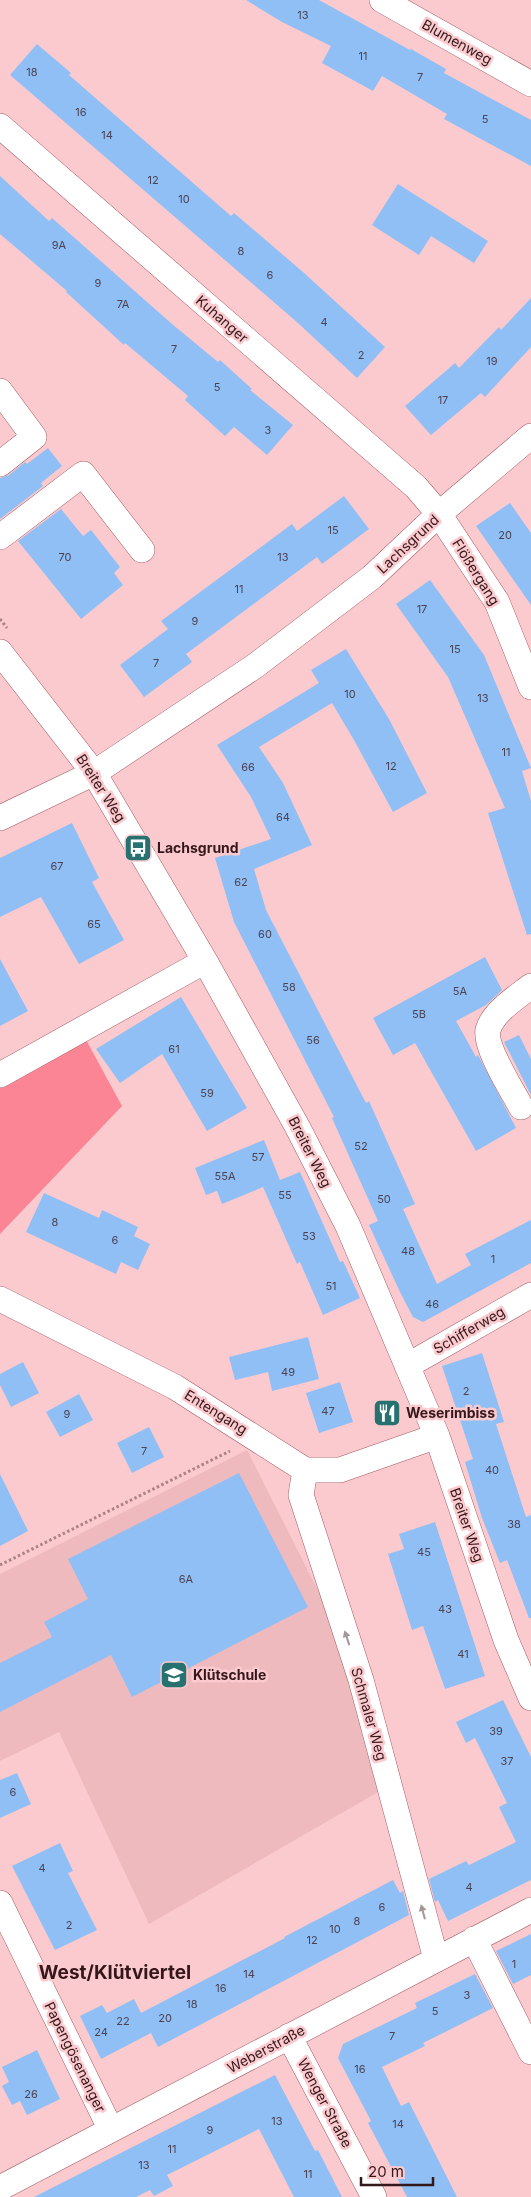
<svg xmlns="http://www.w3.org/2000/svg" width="531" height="2197" font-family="Inter,sans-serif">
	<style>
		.built { fill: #eebabe }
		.green { fill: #fb8595 }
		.building { fill: #90bff5 }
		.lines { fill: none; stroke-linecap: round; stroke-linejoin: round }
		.minor-casing { stroke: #a25c65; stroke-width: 26 }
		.path { stroke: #ab8286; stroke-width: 3; stroke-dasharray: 2.5 2.5; stroke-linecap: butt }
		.minor { stroke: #fff; stroke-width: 25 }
		.oneway { fill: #a49798 }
		.labels { text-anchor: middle; stroke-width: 5; stroke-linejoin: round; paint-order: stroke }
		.number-label { font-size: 11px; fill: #4b4152 }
		.street-label { font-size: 14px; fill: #34171b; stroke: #fbcace }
		.poi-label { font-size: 14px; font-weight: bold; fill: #34171b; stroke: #fbcace; text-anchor: start }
		.district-label { font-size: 19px; font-weight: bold; fill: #34171b; stroke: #fbcace }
	</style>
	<rect width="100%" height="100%" fill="#fbcace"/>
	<!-- built -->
	<path class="built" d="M247,1450L332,1618L380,1791L149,1924L59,1732L0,1761V1574Z"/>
	<!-- green -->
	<path class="green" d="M85,1038L122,1106L0,1234V1085Z"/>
	<!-- building -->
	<path class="building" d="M246,0H319L410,50L411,49L446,69L444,73L531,120V166L444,119L447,114L382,76L373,91L322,63L331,46L282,22Z
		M37,44L71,73L69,75L231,216L234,213L303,272L385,347L357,378L298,323L10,75Z
		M0,176L49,221L52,218L172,324L218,362L220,360L252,389L250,390L293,425L267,455L234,427L225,436L185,400L188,396L125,343L124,345L66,292L67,291L0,234Z
		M398,184L488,241L474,263L431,236L419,255L372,225Z
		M531,298V347L485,397L481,393L431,435L405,406L455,363L459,368L499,327L501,330Z
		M48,448L62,466L41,483L43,486L0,519V478L9,475L25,462L27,464Z
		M344,496L369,529L322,564L317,557L186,654L192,662L144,697L120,665L168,629L161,621L292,524L297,531Z
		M510,503L531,533V605L476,526Z
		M61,509L83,536L91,530L120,567L114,573L123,585L81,619L18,541Z
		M430,580L484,655L531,768L522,771L531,801V934L527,935L488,813L505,808L448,677L396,604Z
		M346,649L389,719L427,793L393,812L354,740L332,703L259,747L283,783L312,845L254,869L266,910L366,1103L369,1101L415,1204L403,1209L437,1284L471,1265L465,1254L531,1220V1263L423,1322L413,1317L400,1292L369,1225L378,1221L332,1118L334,1117L234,922L215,858L271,839L251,797L217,745L319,683L311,670Z
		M72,823L99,878L92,882L124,940L79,964L41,897L0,917V858Z
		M485,957L502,990L486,1005L456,1021L476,1057L478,1055L516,1128L476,1151L415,1043L393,1055L373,1018Z
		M0,959L28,1011L0,1026Z
		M181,997L247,1108L207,1131L162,1054L120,1083L96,1049Z
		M519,1035L531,1059V1095L504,1042Z
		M264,1140L280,1180L300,1172L340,1262L343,1261L360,1298L323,1315L300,1262L297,1264L263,1187L222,1204L217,1191L206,1195L195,1168Z
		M44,1193L99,1218L102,1210L138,1227L134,1236L150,1244L138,1270L121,1262L116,1274L26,1232Z
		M308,1337L319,1379L272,1391L268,1372L235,1380L229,1357Z
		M482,1353L504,1422L496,1424L526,1517L531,1515V1618H529L507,1560L500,1563L482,1518L465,1462L473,1459L442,1366Z
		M23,1362L39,1393L11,1407L0,1385V1374Z
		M340,1382L353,1422L319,1433L306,1393Z
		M79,1394L93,1420L60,1437L46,1412Z
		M149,1427L164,1457L132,1473L117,1443Z
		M239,1473L308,1607L132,1697L111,1655L0,1712V1663L52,1637L44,1622L88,1599L68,1559Z
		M0,1474L28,1531L0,1546Z
		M435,1522L485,1676L445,1689L423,1626L412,1630L388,1554L404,1549L399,1534Z
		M503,1700L531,1757V1880L448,1921L438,1900L435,1902L429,1879L466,1861L469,1865L516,1842L499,1807L507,1803L475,1738L466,1743L456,1722Z
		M17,1773L31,1804L0,1818V1780Z
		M60,1843L73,1871L68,1873L97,1930L55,1950L12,1866Z
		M393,1880L400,1893L403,1891L409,1915L158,2047L151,2033L101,2059L80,2016L102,2005L107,2013L134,1999L141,2013L285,1938L284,1937Z
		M531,1934V1975L513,1984L496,1951Z
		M475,1974L493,2008L423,2043L425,2046L382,2067L401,2106L409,2102L457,2197H407L368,2123L371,2121L338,2058L343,2044L417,2008L415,2003Z
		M37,2050L60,2099L27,2115L20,2101L12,2105L2,2086L9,2082L2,2067Z
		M275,2075L315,2151L318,2150L342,2197H294L259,2129L167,2175L173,2186L154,2196L150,2190L136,2197H34Z"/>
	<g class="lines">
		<!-- minor casing -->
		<g class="minor-casing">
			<path id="minor" d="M382,0L531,84
				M0,126L416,487L439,514L497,602L531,687
				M0,391L34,437L0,464
				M0,537L83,474L142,550
				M0,652L94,773L205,961L298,1128L348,1226L437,1436L506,1640L531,1698
				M0,818L94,773L255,666L372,577L439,514L531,436
				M0,1075L205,961
				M521,1107C513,1092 484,1046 488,1030C493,1012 517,997 531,986
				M0,1299L175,1387L305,1470H340L437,1436
				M407,1366L531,1295
				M305,1470L301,1495L361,1680L436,1959
				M0,1903L111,2130
				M474,1939L531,2052
				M289,2036L374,2197
				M0,2188L531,1910"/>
		</g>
		<!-- path -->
		<path class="path" d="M0,619L7,628
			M0,1565L230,1451"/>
		<!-- minor -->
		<use href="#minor" class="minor"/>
	</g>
	<!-- one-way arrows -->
	<defs><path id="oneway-solid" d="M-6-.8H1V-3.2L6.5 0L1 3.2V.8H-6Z" transform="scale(1.25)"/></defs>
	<g class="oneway">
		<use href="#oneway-solid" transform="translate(347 1638) rotate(-108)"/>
		<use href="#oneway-solid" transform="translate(423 1912) rotate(-105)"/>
	</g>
	<!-- icons -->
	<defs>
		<g id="bus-square" transform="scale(1.4375)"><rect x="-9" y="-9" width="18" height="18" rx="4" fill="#277270" stroke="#fbcace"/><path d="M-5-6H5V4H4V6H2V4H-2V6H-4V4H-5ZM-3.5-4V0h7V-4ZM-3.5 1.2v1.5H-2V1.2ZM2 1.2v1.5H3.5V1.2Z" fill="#fff"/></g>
		<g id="restaurant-square" transform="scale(1.4375)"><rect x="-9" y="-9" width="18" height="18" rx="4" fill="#277270" stroke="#fbcace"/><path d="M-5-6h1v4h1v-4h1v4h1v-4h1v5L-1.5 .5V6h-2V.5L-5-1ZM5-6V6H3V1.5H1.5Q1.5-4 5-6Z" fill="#fff"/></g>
		<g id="school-square" transform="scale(1.4375)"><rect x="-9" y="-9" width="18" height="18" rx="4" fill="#277270" stroke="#fbcace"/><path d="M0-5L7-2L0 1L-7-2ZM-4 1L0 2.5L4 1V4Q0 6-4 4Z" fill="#fff"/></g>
	</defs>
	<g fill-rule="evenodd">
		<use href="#bus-square" x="138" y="848"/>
		<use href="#restaurant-square" x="387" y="1413"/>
		<use href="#school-square" x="174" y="1675"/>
	</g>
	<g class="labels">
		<!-- number labels -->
		<g class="number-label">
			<text x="303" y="19">13</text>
			<text x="363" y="60">11</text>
			<text x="32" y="76">18</text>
			<text x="420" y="81">7</text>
			<text x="81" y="116">16</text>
			<text x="485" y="123">5</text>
			<text x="107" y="139">14</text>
			<text x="153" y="184">12</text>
			<text x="184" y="203">10</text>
			<text x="59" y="249">9A</text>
			<text x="241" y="255">8</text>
			<text x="270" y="279">6</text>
			<text x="98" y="287">9</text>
			<text x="123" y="308">7A</text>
			<text x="324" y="326">4</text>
			<text x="174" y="353">7</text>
			<text x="361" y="359">2</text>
			<text x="492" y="365">19</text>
			<text x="217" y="391">5</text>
			<text x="443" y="404">17</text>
			<text x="268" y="434">3</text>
			<text x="333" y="534">15</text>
			<text x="505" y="539">20</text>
			<text x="65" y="561">70</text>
			<text x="283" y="561">13</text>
			<text x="239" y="593">11</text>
			<text x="422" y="613">17</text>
			<text x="195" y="625">9</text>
			<text x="455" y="653">15</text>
			<text x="156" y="667">7</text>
			<text x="350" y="698">10</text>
			<text x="483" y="702">13</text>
			<text x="506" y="756">11</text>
			<text x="391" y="770">12</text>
			<text x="248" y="771">66</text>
			<text x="283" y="821">64</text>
			<text x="57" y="870">67</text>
			<text x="241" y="886">62</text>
			<text x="94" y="928">65</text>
			<text x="265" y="938">60</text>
			<text x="289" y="991">58</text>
			<text x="460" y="995">5A</text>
			<text x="419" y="1018">5B</text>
			<text x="313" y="1044">56</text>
			<text x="174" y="1053">61</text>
			<text x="207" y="1097">59</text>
			<text x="361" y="1150">52</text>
			<text x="258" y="1161">57</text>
			<text x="225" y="1180">55A</text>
			<text x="285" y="1199">55</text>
			<text x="384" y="1203">50</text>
			<text x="55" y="1226">8</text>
			<text x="309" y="1240">53</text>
			<text x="115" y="1244">6</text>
			<text x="408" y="1255">48</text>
			<text x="493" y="1263">1</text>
			<text x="331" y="1290">51</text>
			<text x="432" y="1308">46</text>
			<text x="288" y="1376">49</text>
			<text x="466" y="1395">2</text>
			<text x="328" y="1415">47</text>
			<text x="67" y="1418">9</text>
			<text x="144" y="1455">7</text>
			<text x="492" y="1474">40</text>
			<text x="514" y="1528">38</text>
			<text x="424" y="1556">45</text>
			<text x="186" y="1583">6A</text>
			<text x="445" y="1613">43</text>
			<text x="463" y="1658">41</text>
			<text x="496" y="1735">39</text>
			<text x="507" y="1765">37</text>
			<text x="13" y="1796">6</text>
			<text x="42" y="1872">4</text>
			<text x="469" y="1891">4</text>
			<text x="382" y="1911">6</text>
			<text x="357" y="1925">8</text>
			<text x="69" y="1929">2</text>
			<text x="335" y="1933">10</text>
			<text x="312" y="1944">12</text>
			<text x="514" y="1968">1</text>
			<text x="249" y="1978">14</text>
			<text x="221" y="1992">16</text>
			<text x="467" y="1999">3</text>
			<text x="192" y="2008">18</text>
			<text x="435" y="2015">5</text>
			<text x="165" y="2022">20</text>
			<text x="123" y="2025">22</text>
			<text x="101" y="2036">24</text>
			<text x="392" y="2040">7</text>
			<text x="360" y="2073">16</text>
			<text x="31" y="2098">26</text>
			<text x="277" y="2125">13</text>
			<text x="398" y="2128">14</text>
			<text x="210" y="2134">9</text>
			<text x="172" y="2153">11</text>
			<text x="144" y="2169">13</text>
			<text x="308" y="2178">11</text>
		</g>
		<!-- street labels -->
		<g class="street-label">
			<text transform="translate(457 42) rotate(29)" y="5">Blumenweg</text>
			<text transform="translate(222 319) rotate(41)" y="5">Kuhanger</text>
			<text transform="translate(408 544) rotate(-43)" y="5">Lachsgrund</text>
			<text transform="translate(476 572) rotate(58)" y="5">Flößergang</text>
			<text transform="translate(101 788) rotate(57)" y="5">Breiter Weg</text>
			<text transform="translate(310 1152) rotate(63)" y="5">Breiter Weg</text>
			<text transform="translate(469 1330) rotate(-30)" y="5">Schifferweg</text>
			<text transform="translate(216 1412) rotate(32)" y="5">Entengang</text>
			<text transform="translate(467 1525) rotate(71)" y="5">Breiter Weg</text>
			<text transform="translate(369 1714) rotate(74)" y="5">Schmaler Weg</text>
			<text transform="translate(266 2049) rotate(-28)" y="5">Weberstraße</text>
			<text transform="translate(75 2057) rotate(64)" y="5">Papengösenanger</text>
			<text transform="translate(325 2103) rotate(62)" y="5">Wenger Straße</text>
		</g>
		<!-- poi labels -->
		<g class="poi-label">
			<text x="157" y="853">Lachsgrund</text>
			<text x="406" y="1418">Weserimbiss</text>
			<text x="193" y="1680">Klütschule</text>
		</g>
		<!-- district labels -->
		<g class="district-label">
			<text x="115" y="1979">West/Klütviertel</text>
		</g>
	</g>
	<!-- scale -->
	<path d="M361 2177v8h72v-8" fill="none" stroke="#34171b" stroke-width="2.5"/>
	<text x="368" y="2177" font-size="15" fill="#34171b" stroke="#fbcace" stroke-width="4" paint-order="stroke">20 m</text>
</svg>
